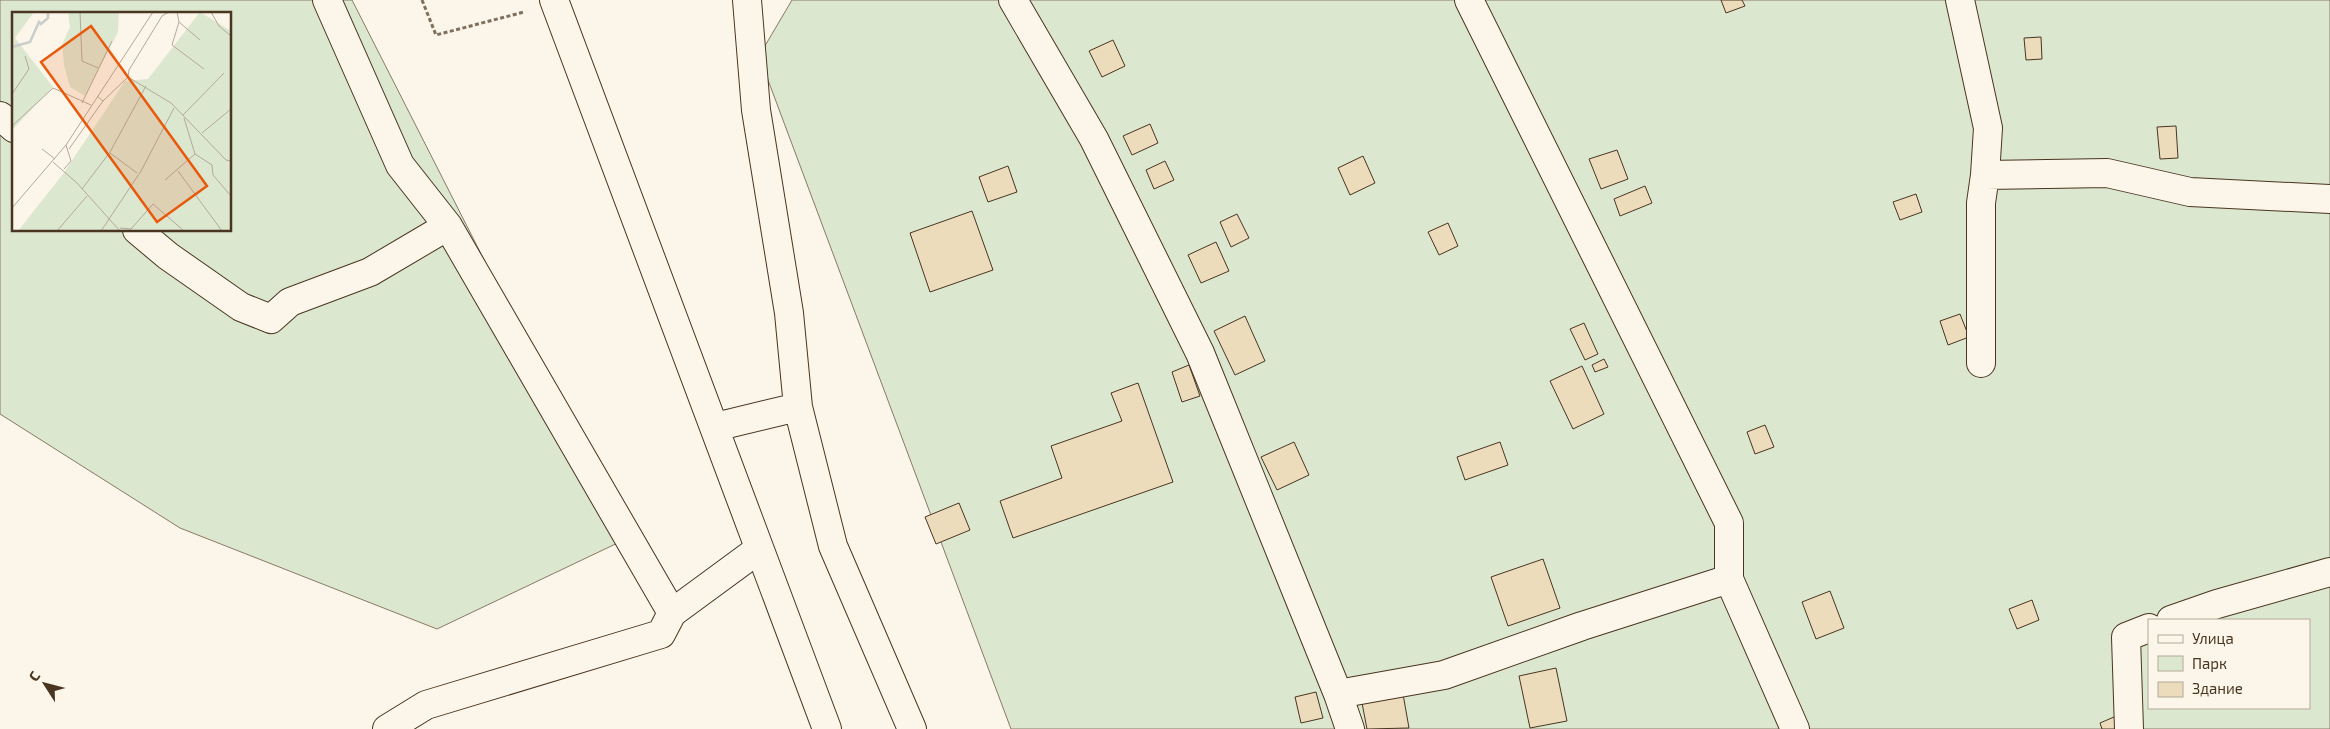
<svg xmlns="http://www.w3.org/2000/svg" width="2330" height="729" font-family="'Exo 2',sans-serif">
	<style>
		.green { fill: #dce7d0; stroke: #887966; fill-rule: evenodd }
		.building { fill: #ecdcbc; stroke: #4a3520 }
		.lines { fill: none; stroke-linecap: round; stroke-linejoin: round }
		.minor-casing { stroke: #4a3520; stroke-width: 30 }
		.path { stroke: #7f6f5c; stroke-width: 3; stroke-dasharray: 4 2.5; stroke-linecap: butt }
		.minor { stroke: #fbf6e9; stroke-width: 28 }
		.inset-river { fill: none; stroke: #c9cecd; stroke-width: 2.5 }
		.inset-road { fill: none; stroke: #b4a999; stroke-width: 1 }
		.view { fill: #e8590c; fill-opacity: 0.15; stroke: #e8590c; stroke-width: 2.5 }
		.inset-edge { fill: none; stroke: #4a3520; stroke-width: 2.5 }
	</style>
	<rect width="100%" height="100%" fill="#fbf6e9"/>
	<!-- green -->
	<path class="green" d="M0,0H352L626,539L437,629L180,528L0,414ZM14,14H230V230H14Z
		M792,0H2330V729H1011L759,56ZM2149,620H2309V708H2149Z"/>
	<!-- building -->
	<path class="building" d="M1721,0H1742L1745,6L1726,13Z
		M2041,37L2042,59L2026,60L2024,38Z
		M1113,40L1125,66L1102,77L1089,51Z
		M1150,124L1158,143L1132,155L1123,136Z
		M2176,126L2178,158L2160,159L2157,127Z
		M1617,150L1628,179L1601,189L1589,159Z
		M1363,156L1375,183L1350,195L1338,168Z
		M1165,161L1174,180L1154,189L1146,170Z
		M1008,166L1017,192L988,202L979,177Z
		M1645,186L1652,203L1620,216L1614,199Z
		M1916,194L1922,212L1900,220L1893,202Z
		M972,211L993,270L930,292L910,233Z
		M1237,214L1249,238L1231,247L1220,222Z
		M1448,223L1458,246L1439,255L1428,232Z
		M1216,242L1229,271L1201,283L1188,255Z
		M1960,314L1969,337L1948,345L1940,321Z
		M1245,316L1265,361L1235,375L1214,331Z
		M1584,323L1598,354L1585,360L1570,329Z
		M1604,359L1608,367L1595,372L1592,365Z
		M1189,365L1200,396L1182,402L1172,372Z
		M1582,366L1604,414L1573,429L1550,381Z
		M1138,383L1173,482L1013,538L1000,501L1062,478L1051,446L1122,421L1111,393Z
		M1765,425L1774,447L1755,454L1747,432Z
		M1294,442L1309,475L1277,490L1261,457Z
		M1500,442L1508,465L1465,480L1457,457Z
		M959,503L970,530L936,544L925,517Z
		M1543,559L1560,608L1508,626L1491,577Z
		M1830,591L1844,628L1816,639L1802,602Z
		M2032,600L2039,620L2017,629L2009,609Z
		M1556,668L1567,721L1530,728L1519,676Z
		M1316,692L1323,718L1301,723L1295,697Z
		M1403,694L1409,728L1367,729L1362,703Z
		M2114,717L2119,729H2102L2100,723Z"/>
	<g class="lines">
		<!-- minor casing -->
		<g class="minor-casing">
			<path id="minor" d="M327,0L400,165L448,226L672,613
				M554,0L827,729
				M1013,0L1094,139L1200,353L1338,694L1350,729
				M1469,0L1729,523V579L1795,729
				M1960,0L1988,128L1985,175L1981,203V363
				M0,116L14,128
				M1985,175L2107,173L2190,192L2330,199
				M137,230L168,256L241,307L271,319L290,302L370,272L448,226
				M798,407L833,546L912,729
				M715,427L798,407L789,313L756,110L747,0
				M2171,620L2217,604L2330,572
				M1338,694L1444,675L1582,626L1729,579
				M387,729L426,705L661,634L672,613L759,549
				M2129,729L2126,637L2149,628"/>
		</g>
		<!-- path -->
		<path class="path" d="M422,0L436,35L524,12"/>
		<!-- minor -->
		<use href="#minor" class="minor"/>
	</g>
	<!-- overview -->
	<g transform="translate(12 12)">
		<rect width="219" height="219" fill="#fbf6e9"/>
		<path d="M0,0H22L3,26L41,75L0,118ZM56,0H107L106,20L73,84L58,75L52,53L50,33L58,15ZM188,0L219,19V219H6L51,162L113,69L136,67Z" fill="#dce7d0"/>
		<path class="inset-river" d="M0,35L18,30L27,10L29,12L36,6V0"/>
		<path class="inset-road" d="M68,0L70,49L86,56M165,0L167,10L160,33L192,57M199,0L207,14L219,24M167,10L188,28M116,65L159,91L214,148L219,149M0,82L17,57L13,44M85,84L91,89L116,65L117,58L150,4L157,0M70,91L100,29M171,103L212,61M0,114L41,76L79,93M190,121L219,97M30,137L43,147M57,137L91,89M98,141L125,161M183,142L200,153L201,163L219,184M41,150L65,171L108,219M52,157L59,149L54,133M166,159L210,219M153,168L183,142L172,106M70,177L98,140L134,74M0,196L54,133L141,0M108,216L119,217L141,192L172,219M45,219L75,184M89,219L129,159L162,96"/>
		<path class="view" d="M79,14L195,174L145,210L29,50Z"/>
		<rect width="219" height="219" class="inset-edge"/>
	</g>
	<!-- legend -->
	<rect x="2148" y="619" width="162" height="90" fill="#fbf6e9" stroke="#b4a999"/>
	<rect x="2158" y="635" width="25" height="8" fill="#fbf6e9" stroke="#b4a999"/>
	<text x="2192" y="644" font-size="15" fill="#4a3520">Улица</text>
	<rect x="2158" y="656" width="25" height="15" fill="#dce7d0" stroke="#b4a999"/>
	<text x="2192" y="669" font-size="15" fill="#4a3520">Парк</text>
	<rect x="2158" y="682" width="25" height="15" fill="#ecdcbc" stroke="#b4a999"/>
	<text x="2192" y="694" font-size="15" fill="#4a3520">Здание</text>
	<!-- north arrow -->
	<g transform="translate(45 684) rotate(306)" stroke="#fbf6e9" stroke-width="4" paint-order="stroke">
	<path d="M0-4L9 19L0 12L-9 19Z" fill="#4a3520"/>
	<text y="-8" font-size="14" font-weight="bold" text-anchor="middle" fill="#4a3520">С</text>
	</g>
</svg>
